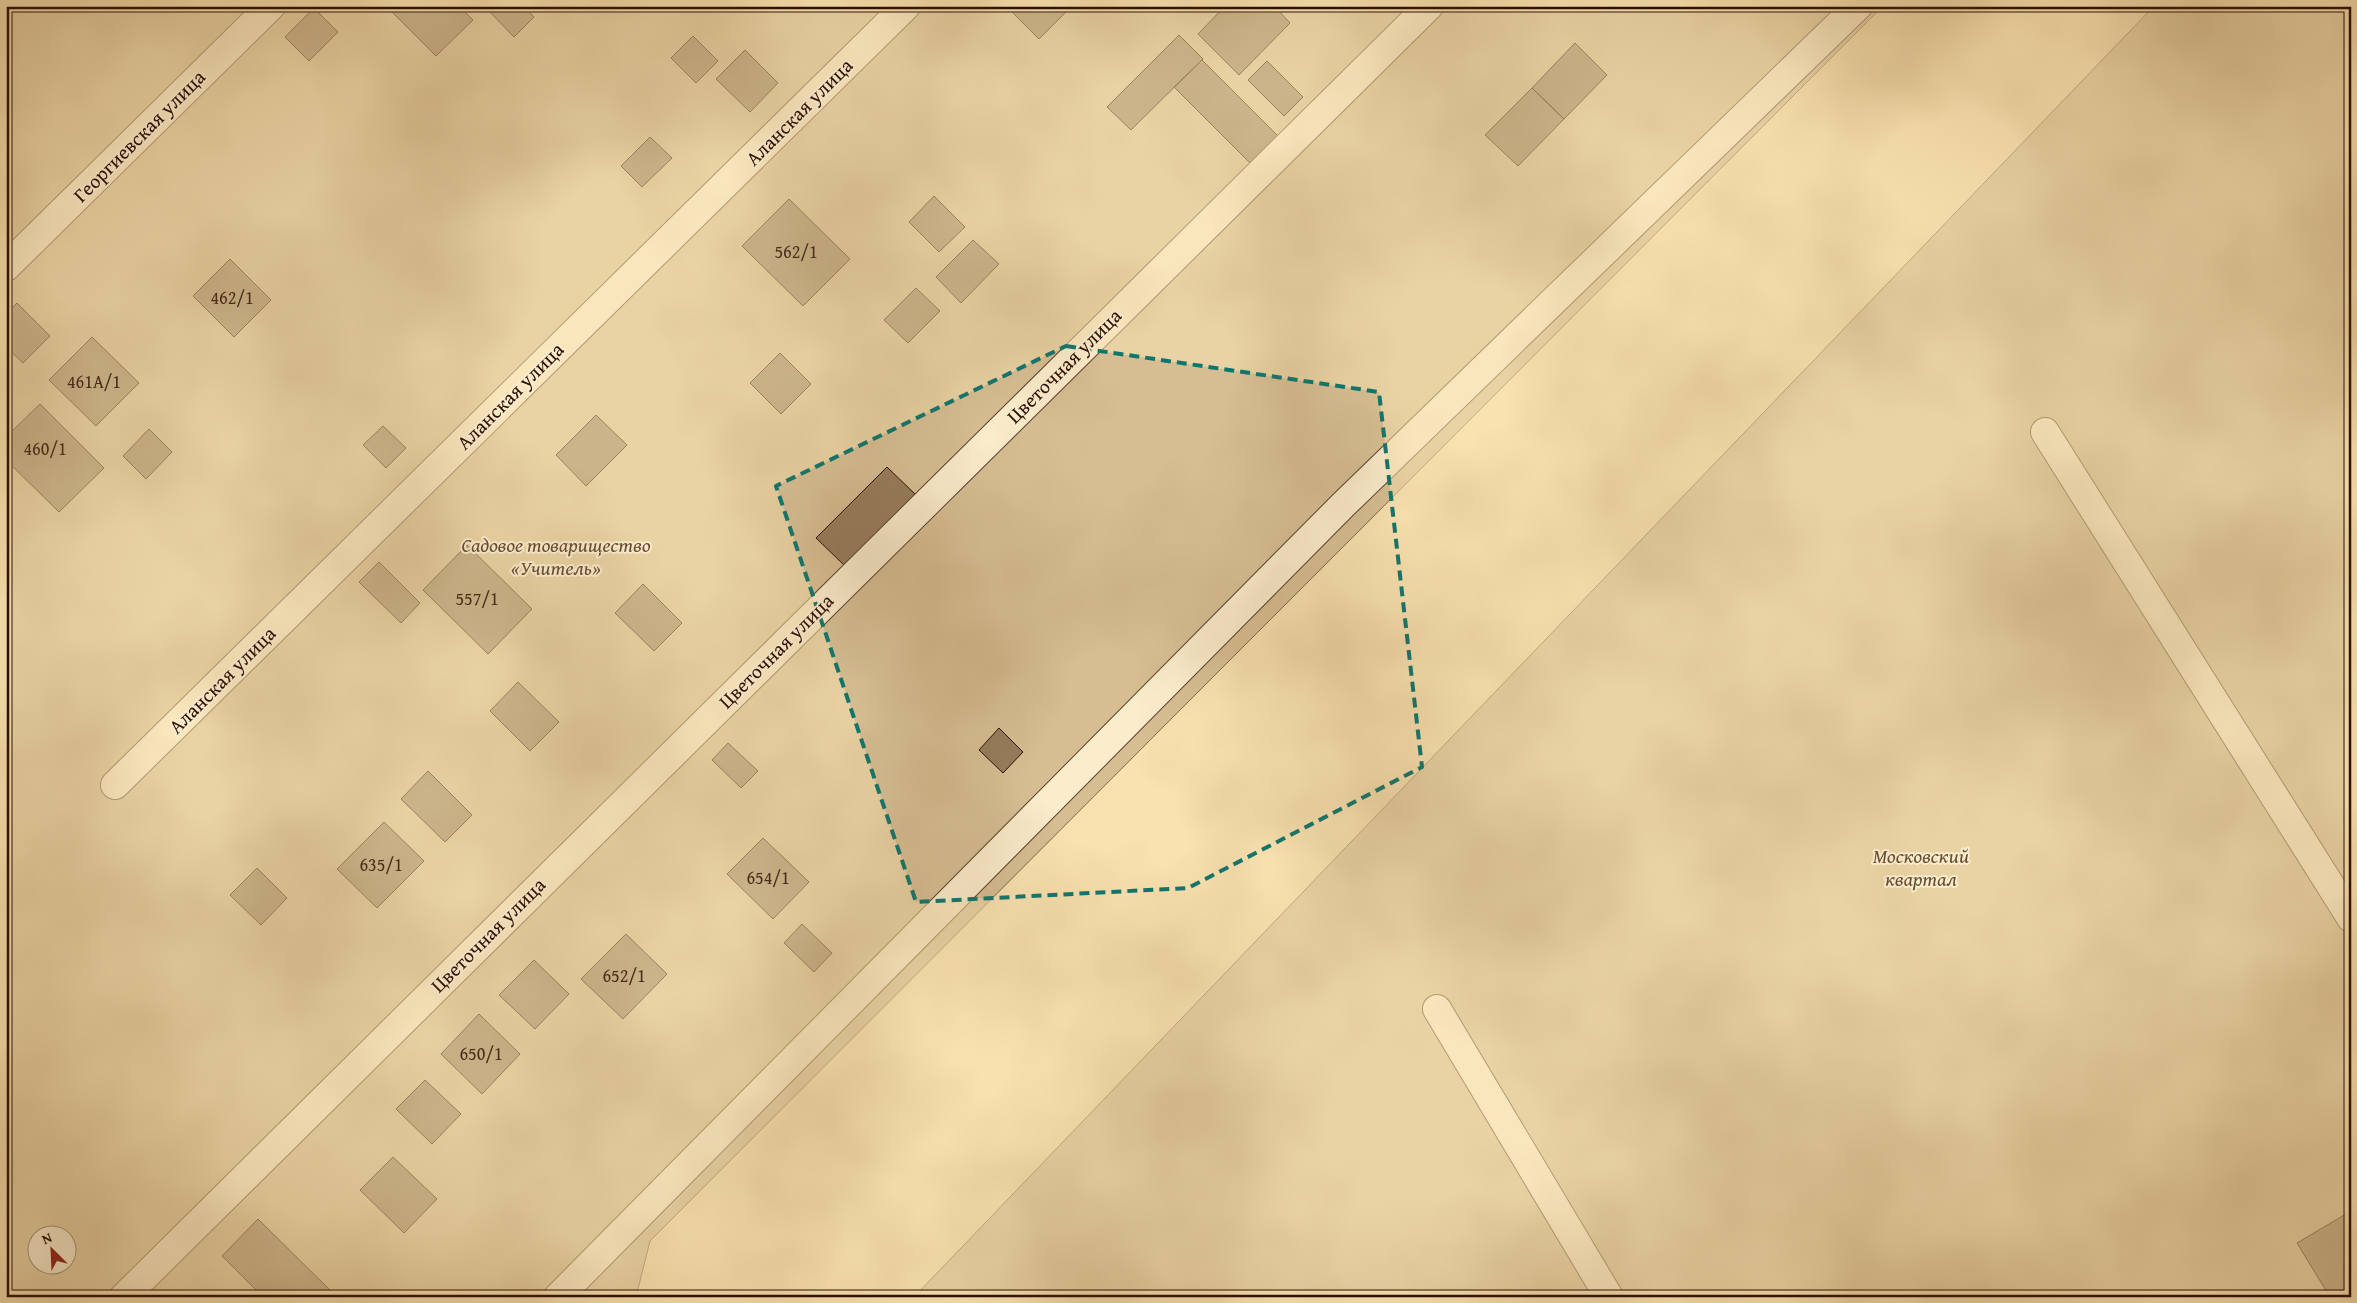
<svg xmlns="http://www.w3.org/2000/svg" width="2357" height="1303" font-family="'Gentium Book Plus',serif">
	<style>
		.green { fill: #d6be92; stroke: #80664a; fill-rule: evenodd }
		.building { fill: #967c5c; stroke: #2a0e01 }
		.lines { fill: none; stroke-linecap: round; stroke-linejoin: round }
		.street-casing { stroke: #5e432d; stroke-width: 30 }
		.street { stroke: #fbeccc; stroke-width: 28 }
		.marked { fill: none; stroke: #0f766e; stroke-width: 4; stroke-dasharray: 10 6; stroke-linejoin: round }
		.labels { text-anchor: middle; stroke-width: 4; stroke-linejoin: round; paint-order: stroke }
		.number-label { font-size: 18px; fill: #452a18 }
		.street-label { font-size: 20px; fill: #2a0e01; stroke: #fbeccc }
		.park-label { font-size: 20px; font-style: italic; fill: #664c34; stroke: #fbeccc }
	</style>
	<rect width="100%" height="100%" fill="#f9e2b0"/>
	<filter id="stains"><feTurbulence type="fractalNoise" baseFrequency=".004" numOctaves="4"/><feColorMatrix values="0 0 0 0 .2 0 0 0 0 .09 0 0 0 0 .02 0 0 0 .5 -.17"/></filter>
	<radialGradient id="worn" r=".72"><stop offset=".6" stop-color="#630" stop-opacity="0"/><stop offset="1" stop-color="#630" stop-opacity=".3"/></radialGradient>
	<!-- green -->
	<path class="green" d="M6,6H1883L650,1241L636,1297H6ZM38,1236H68V1266H38Z
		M2154,6H2351V1297H914Z"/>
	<!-- building -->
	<path class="building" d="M386,6H459L473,20L436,56Z
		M484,6H524L534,17L514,37Z
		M1006,6H1072L1039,39Z
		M1225,6H1274L1290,23L1239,75L1198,34Z
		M314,8L338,32L309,61L285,37Z
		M1179,35L1203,59L1131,130L1107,107Z
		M693,36L718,61L696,83L671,58Z
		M1575,43L1607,75L1564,119L1532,88Z
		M745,50L778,83L750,112L716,79Z
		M1202,60L1281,139L1254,167L1174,87Z
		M1267,61L1303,97L1284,116L1248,80Z
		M1532,88L1564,119L1518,166L1485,135Z
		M650,137L672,158L642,187L621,166Z
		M934,196L965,227L939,252L909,222Z
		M789,199L850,259L803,306L742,246Z
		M973,240L999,264L961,303L936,277Z
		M230,259L271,300L234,337L193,296Z
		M916,288L940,311L908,343L884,320Z
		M17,303L50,336L23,363L6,347V314Z
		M92,337L139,383L96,426L49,380Z
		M780,353L811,384L781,414L750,383Z
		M40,404L104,468L59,512L6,460V437Z
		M596,415L627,445L586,486L556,455Z
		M383,426L406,448L386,468L363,445Z
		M149,429L172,452L146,479L123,456Z
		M887,467L916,495L845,566L816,538Z
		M467,545L532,609L488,654L423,590Z
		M379,562L420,603L401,623L359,582Z
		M643,584L682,623L654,651L615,613Z
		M518,682L559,722L530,751L490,711Z
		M999,728L1023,752L1003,773L979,750Z
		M728,743L758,771L741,788L712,760Z
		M428,771L472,815L445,842L401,799Z
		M384,822L424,861L377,908L337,869Z
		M763,838L809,882L773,919L727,874Z
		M257,868L287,898L261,925L230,895Z
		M802,924L832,953L814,972L784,943Z
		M626,934L667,974L623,1019L581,979Z
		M534,960L569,994L535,1029L499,995Z
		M479,1014L520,1054L482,1094L441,1054Z
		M425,1080L461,1114L432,1144L396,1109Z
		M393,1157L437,1199L404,1233L360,1190Z
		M2351,1211V1297H2330L2297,1243Z
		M258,1219L337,1297H263L222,1256Z"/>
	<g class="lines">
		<!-- street casing -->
		<g class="street-casing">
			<path id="street" d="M6,267L271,6
				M2045,432L2351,918
				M115,785L906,6
				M1437,1009L1609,1297
				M124,1297L1429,6
				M558,1297L1344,504L1858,6"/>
		</g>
		<!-- street -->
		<use href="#street" class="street"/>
	</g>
	<!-- marked area -->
	<path d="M0 0H2357V1303H0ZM1066,346L1379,392L1422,767L1188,888L916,902L776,486Z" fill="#f9e2b0" fill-opacity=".55" fill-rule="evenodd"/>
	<path class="marked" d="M1066,346L1379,392L1422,767L1188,888L916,902L776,486Z"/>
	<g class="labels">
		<!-- number labels -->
		<g class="number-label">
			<text x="796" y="258">562/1</text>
			<text x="232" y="304">462/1</text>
			<text x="94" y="388">461А/1</text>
			<text x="45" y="455">460/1</text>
			<text x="477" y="605">557/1</text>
			<text x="381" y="871">635/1</text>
			<text x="768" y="884">654/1</text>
			<text x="624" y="982">652/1</text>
			<text x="481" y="1060">650/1</text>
		</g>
		<!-- street labels -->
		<g class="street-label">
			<text transform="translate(799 112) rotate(-45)" y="7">Аланская улица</text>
			<text transform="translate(139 136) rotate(-45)" y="7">Георгиевская улица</text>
			<text transform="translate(1064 366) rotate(-45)" y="7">Цветочная улица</text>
			<text transform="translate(510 396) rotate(-45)" y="7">Аланская улица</text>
			<text transform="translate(776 651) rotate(-45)" y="7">Цветочная улица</text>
			<text transform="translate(222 680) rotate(-45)" y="7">Аланская улица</text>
			<text transform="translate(488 935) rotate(-45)" y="7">Цветочная улица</text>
		</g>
		<!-- park labels -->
		<g class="park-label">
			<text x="556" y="552">Садовое товарищество<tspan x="556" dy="23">«Учитель»</tspan></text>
			<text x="1921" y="863">Московский<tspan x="1921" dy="23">квартал</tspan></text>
		</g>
	</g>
	<!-- margin -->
	<rect width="2357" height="1303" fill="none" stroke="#f9e2b0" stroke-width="25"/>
	<rect x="8" y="8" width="2342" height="1288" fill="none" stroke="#2a0e01" stroke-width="2.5"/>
	<rect x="12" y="12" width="2332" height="1278" fill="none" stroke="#2a0e01"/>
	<!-- north arrow -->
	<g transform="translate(52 1250) rotate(336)"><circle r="24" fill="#fbeccc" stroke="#a7937b"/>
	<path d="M0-4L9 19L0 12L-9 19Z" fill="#8f2418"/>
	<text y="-8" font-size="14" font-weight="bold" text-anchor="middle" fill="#2a0e01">N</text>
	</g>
	<rect width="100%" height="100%" filter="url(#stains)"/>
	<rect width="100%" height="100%" fill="url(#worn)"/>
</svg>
